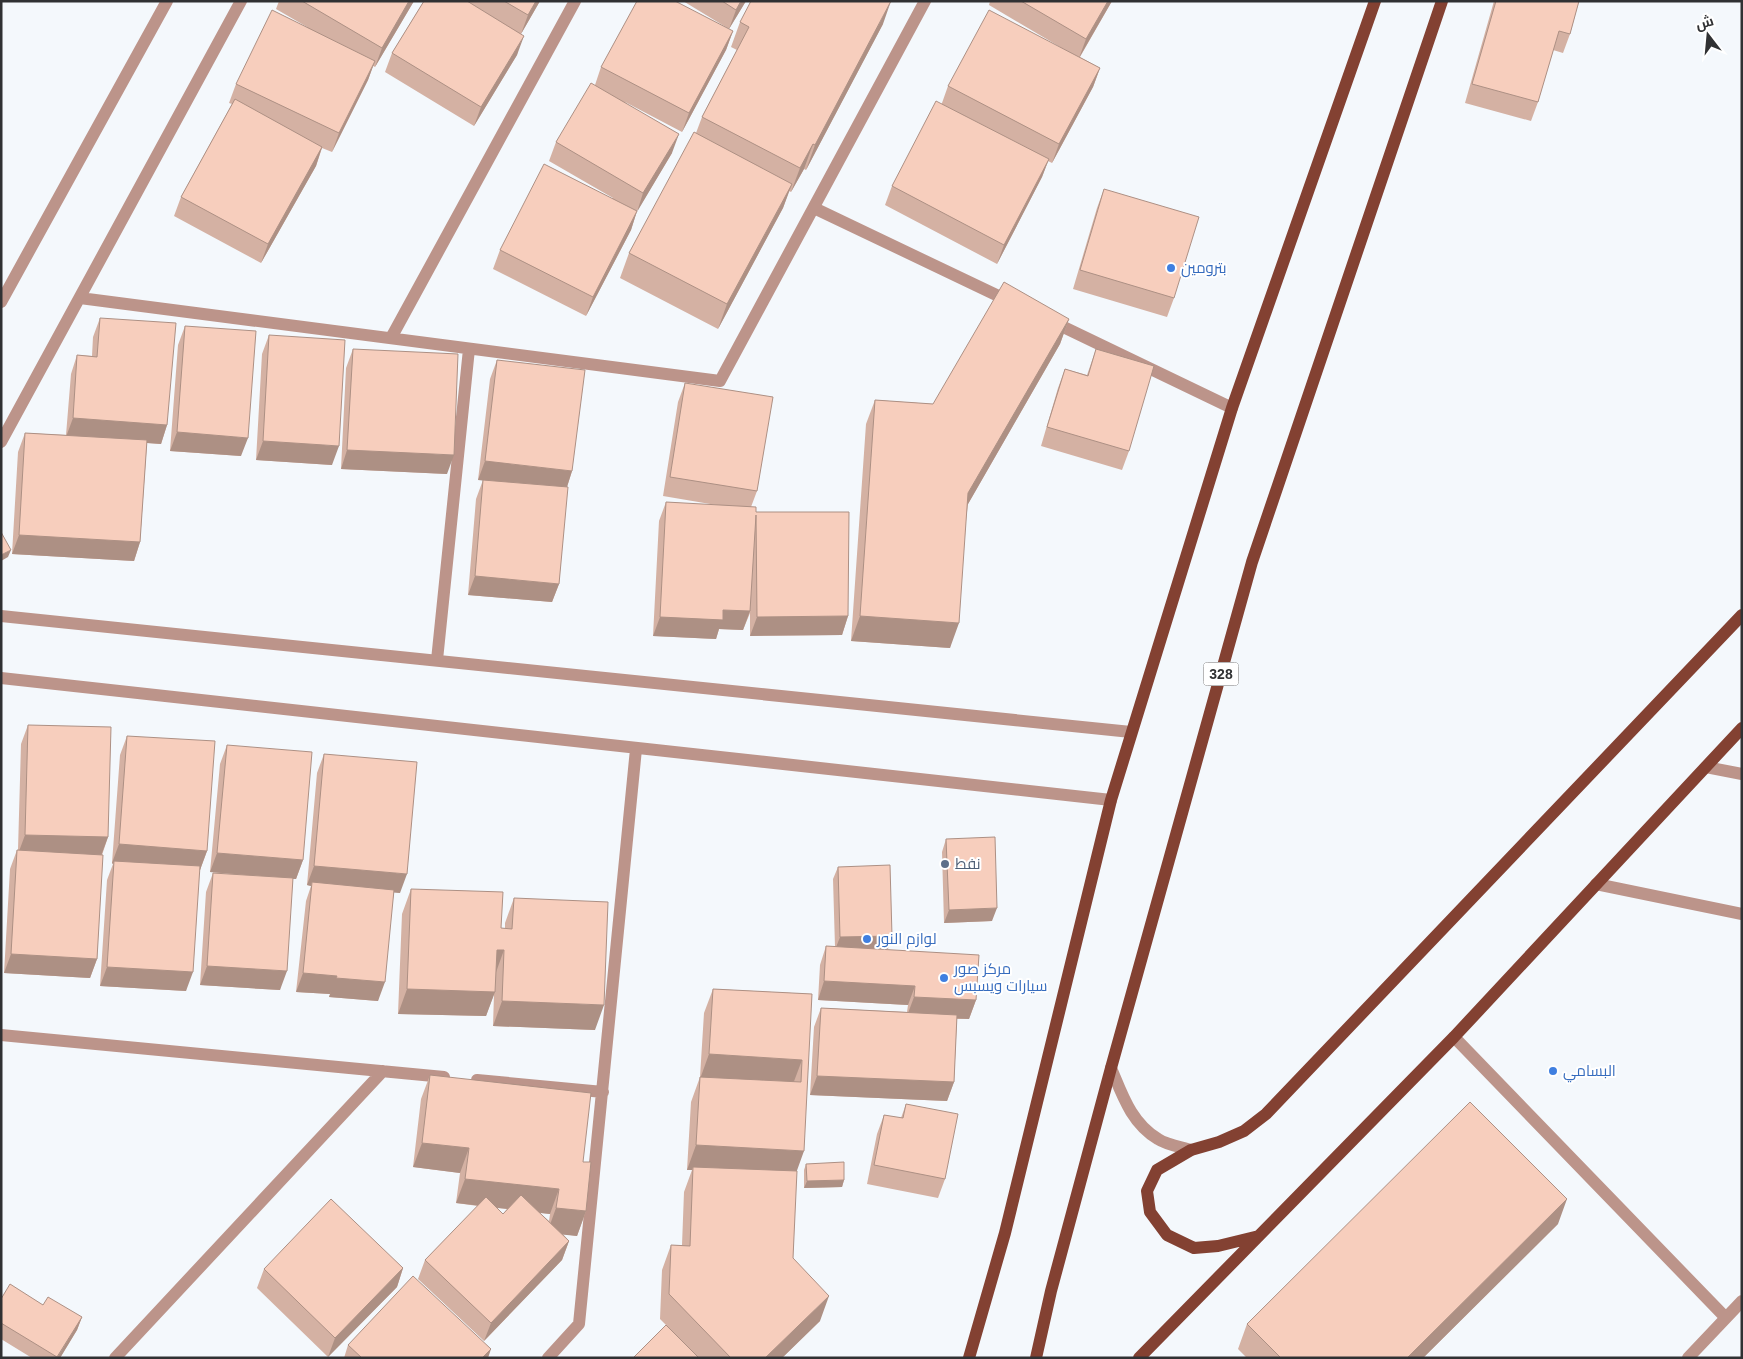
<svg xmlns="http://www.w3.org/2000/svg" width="1743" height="1359" font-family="Arial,Cairo,sans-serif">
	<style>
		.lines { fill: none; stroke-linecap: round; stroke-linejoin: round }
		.minor { stroke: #bc948a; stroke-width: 12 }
		.major { stroke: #834132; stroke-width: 12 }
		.wall { fill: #d4b1a3; fill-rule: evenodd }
		.shaded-wall { fill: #ad9084 }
		.building { fill: #f7cebd; stroke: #ad9084 }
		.shop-dot { fill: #3f7fe0; stroke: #fff; stroke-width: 2 }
		.service-dot { fill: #5c6f8a; stroke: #fff; stroke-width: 2 }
		.labels { text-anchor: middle; stroke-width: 4; stroke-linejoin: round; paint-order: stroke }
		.shield { fill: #fff; stroke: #6e6f70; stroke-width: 1 }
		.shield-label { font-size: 14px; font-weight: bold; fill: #303133 }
		.shop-label { font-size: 15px; fill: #366cbe; stroke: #fff; text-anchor: start }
		.service-label { font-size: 15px; fill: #4e5e75; stroke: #fff; text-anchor: start }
	</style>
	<rect width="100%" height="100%" fill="#f4f8fc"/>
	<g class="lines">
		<!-- minor -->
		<path class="minor" d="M814,208L1011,302
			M80,298L720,381L925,1
			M1,302L167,1
			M1051,321L1232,408
			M391,338L575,1
			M1,442L241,1
			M1,616L1131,732
			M437,660L469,349
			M1,678L1111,800
			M1706,767L1742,774
			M1596,884L1742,914
			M1,1035L444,1077
			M1454,1037L1726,1318
			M1111,1068C1122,1094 1131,1123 1158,1139C1167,1145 1181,1147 1191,1150
			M477,1080L603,1092
			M115,1358L383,1071
			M548,1358L579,1324L636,749
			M1688,1358L1742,1301"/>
		<!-- major -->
		<path class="major" d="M1259,1236L1218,1246L1194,1248L1167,1235L1150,1212L1147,1191L1157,1170L1191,1150L1219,1142L1244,1131L1266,1114L1742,615
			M969,1358L1005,1233L1111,800L1232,408L1375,1
			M1036,1358L1051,1291L1111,1068L1252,562L1442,1
			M1139,1358L1454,1037L1742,728"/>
	</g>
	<!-- wall -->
	<path class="wall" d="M279,1H414L375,67L373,66L368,80L332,152L322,148L316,166L261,263L174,216L181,197L232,104L229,103L236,84L307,27L276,9Z
		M424,1H540L521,34L517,55L474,126L385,72L392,53Z
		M683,1H746L729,29Z
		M990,1H1112L1080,57L1100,68L1093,87L1052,163L1048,161L1042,177L997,264L885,205L892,186L942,103L948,86L1060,47L989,5Z
		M1494,1H1579L1570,34L1563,53L1553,50L1538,102L1531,121L1465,103Z
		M740,22L883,24L806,170L804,169L791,192L789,191L783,208L718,329L620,278L629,253L696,133L702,117L737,50L731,47Z
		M733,31L726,50L682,132L625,102L672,153L637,211L631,230L586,316L493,269L500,250L613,198L549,161L556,142L595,85L601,67Z
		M1104,189L1174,298L1167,317L1073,289L1097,208Z
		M100,318L167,425L161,444L147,443L140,542L134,561L12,554L18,452L25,433L66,435L71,374L77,355L92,356L93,337Z
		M1069,319L1060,344L968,504L950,648L851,641L866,424L875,400L933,404Z
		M185,326L241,456L170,451L178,345Z
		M269,335L332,465L256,460L262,354Z
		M353,349L447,474L341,469L346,368Z
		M1096,349L1129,451L1122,470L1041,446L1058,388L1065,369L1087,375Z
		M497,360L572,471L567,487L559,584L552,602L468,595L476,499L483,480H478L490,379Z
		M685,383L757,491L751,507L848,616L842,635L750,636V613L743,630L719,629L716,639L653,636L659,521L666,502L722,506L663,496L678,402Z
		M28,725L108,837L102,855L97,959L90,978L4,973L10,869L17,850H18L21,744Z
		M127,736L207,851L200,870H199L186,991L100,986L107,880L113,864L112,863L120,755Z
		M227,745L303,860L296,879H293L280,990L200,985L206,892L213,873L241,875L210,872L220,764Z
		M324,754L400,893L394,892L378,1001L329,997L330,994L296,992L306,901L311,886L307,885L317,773Z
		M946,839L992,921L944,923L942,852Z
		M838,867L888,949H873L976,1000L969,1019H957L954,1082L947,1101L810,1095L814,1027L821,1008L907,1012L908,1005L818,1000L820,965L826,946L835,947L833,879Z
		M411,889L501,928H505V923L514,898L595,1030L493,1026L494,994L486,1016L398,1014L402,914Z
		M713,989L812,994L796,1171L793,1258L820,1321L782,1358H633L676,1335L660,1319L662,1270L671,1245H682L684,1192L692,1170H687L691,1102L700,1077L704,1013Z
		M430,1075L583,1162L586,1211L577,1236L563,1234L569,1241L562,1260L484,1341L418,1279L425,1260L478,1206L456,1203L460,1173L413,1167L421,1099ZM497,1208L507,1209L503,1214ZM540,1213L550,1214L549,1221Z
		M906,1104L945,1179L938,1198L867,1184L877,1134L884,1115L901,1118Z
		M806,1164L844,1180L842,1187L804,1188V1170Z
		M1558,1224L1423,1358H1247L1238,1349L1247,1324Z
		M403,1268L397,1287L328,1357L257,1288L264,1269Z
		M1,1299L43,1305L82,1317L77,1330L60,1358H32L1,1339Z
		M348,1345L488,1358H344Z"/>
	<!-- shaded-wall -->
	<path class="shaded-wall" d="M409,1H414L375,67L382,48Z
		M536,1H540L521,34L528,15Z
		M741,1H746L729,29L736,10Z
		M891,1L883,24L806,170L815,145Z
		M1108,1H1112L1079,58L1086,39Z
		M733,31L726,50L682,132L689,113Z
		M524,36L517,55L474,126L481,107Z
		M375,61L368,80L332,152L339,133Z
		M1100,68L1093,87L1052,163L1059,144Z
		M679,134L672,153L637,212L643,193Z
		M813,144L804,169L791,192L800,168Z
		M322,147L316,166L261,263L268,244Z
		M1049,159L1042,177L997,264L1004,245Z
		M792,184L783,208L718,329L727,304Z
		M637,211L631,230L586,316L593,297Z
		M1069,319L1060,344L960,518L968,493Z
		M73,418L167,425L161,444L66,437Z
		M177,432L248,438L241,456L170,451Z
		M263,441L339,446L332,465L256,460Z
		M347,450L454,455L447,474L341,469Z
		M485,461L572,471L566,490L478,480Z
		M19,535L140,542L134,561L12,554Z
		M11,550L8,557L1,561V555Z
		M475,576L559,584L552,602L468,595Z
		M723,610L750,611L743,630L719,629L716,639L653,636L660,617Z
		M848,616L842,635L750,636L757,617Z
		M860,616L959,623L950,648L851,641Z
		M25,835L108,837L101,856L18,854Z
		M119,844L207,851L200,870L114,864V861L113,864L112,863Z
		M217,853L303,860L296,879L210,872Z
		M314,866L407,874L400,893L312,886V882L311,886L307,885Z
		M997,908L992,921L944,923L949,910Z
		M892,936L888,949L835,950L840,937Z
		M497,950H504L495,975Z
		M11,954L97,959L90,978L4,973Z
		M207,966L287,971L280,990L200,985Z
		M107,967L193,972L186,991L100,986Z
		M303,973L337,976L330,994L296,992Z
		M336,978L385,982L378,1001L329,997Z
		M824,981L915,986L908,1005L818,1000Z
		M407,989L495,992L486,1016L398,1014Z
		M914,997L976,1000L969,1019L907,1016Z
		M502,1001L604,1005L595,1030L493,1026Z
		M709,1054L802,1060L793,1084L700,1079Z
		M817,1076L954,1082L947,1101L810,1095Z
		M422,1143L469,1148L460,1173L413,1167Z
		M696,1145L804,1151L795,1176L693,1167L692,1170H687Z
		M465,1179L559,1189L550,1214L456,1203Z
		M844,1180L842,1187L804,1188L807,1181Z
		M1567,1199L1558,1224L1423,1358H1407Z
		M556,1208L586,1211L577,1236L547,1233Z
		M569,1241L562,1260L484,1341L491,1323Z
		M403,1268L397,1287L328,1357L335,1338Z
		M829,1296L820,1321L782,1358H765Z
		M82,1317L77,1330L60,1358H57Z
		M491,1349L488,1358H482Z"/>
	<!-- building -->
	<path class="building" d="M302,1H409L382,48Z
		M424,1H467L524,36L481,107L392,53Z
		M504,1H536L528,15Z
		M637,1H675L733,31L689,113L601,67Z
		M722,1H741L736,10Z
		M751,1H891L815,145L813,144L800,168L702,117L749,27L740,22Z
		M1021,1H1108L1086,39Z
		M1496,1H1579L1570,34L1559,31L1538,102L1472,84Z
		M272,10L375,61L339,133L236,84Z
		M989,10L1100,68L1059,144L948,86Z
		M591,83L679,134L643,193L556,142Z
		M235,99L322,147L268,244L181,197Z
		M936,101L1049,159L1004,245L892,186Z
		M694,132L792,184L727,304L629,253Z
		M544,164L637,211L593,297L500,250Z
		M1104,189L1199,217L1174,298L1080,270Z
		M1004,282L1069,319L968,493L959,623L860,616L875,400L933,404Z
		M100,318L176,323L167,425L73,418L77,355L97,357Z
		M185,326L256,331L248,438L177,432Z
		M269,335L345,340L339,446L263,441Z
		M353,349L458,354L454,455L347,450Z
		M1096,349L1154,366L1129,451L1047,427L1065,369L1088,376Z
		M497,360L585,370L572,471L485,461Z
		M685,383L773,397L757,491L670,477Z
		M25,433L147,440L140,542L19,535Z
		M483,480L568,487L559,584L475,576Z
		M666,502L756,507V512H849L848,616L757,617L756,515L750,611L723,610V620L660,617Z
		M1,532L11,550L1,555Z
		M28,725L111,727L108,837L25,835Z
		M127,736L215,741L207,851L119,844Z
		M227,745L312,752L303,860L217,853Z
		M324,754L417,762L407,874L314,866Z
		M995,837L997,908L949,910L946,839Z
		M17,850L103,855L97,959L11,954Z
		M114,861L200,866L193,972L107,967Z
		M890,865L892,936L840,937L838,867Z
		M213,873L293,878L287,971L207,966Z
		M312,882L394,890L385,982L336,978L337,976L303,973Z
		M411,889L503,892L501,928L512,929L514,898L608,902L604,1005L502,1001L504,950H497L495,992L407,989Z
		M826,946L979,955L976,1000L914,997L915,986L824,981Z
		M713,989L812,994L804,1151L696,1145L700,1077L801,1082L802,1060L709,1054Z
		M821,1008L957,1015L954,1082L817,1076Z
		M430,1075L591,1093L583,1162H591L586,1211L556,1208L559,1189L465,1179L469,1148L422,1143Z
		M1470,1102L1567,1199L1407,1358H1281L1247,1324Z
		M906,1104L958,1114L945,1179L874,1165L884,1115L903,1118Z
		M844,1162V1180L807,1181L806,1164Z
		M693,1167L797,1171L793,1258L829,1296L765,1358H731L669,1294L671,1245L690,1246Z
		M521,1195L569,1241L491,1323L425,1260L486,1197L503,1214Z
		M331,1199L403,1268L335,1338L264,1269Z
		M413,1276L491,1349L482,1358H362L348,1345Z
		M10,1284L43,1305L48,1297L82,1317L57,1357L1,1323V1299Z
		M666,1325L699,1358H633Z"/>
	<!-- markers -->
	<g class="shop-dot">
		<circle cx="1171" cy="268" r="5"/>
		<circle cx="867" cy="939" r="5"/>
		<circle cx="944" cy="978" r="5"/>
		<circle cx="1553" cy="1071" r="5"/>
	</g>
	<circle class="service-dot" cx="945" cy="864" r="5"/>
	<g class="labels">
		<!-- shield labels -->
		<rect class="shield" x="1203.5" y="662.5" width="35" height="23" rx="4"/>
		<g class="shield-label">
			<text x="1221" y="679">328</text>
		</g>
		<!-- shop labels -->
		<g class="shop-label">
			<text x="1181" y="273">بترومين</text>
			<text x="877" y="944">لوازم النور</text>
			<text x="954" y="974">مركز صور<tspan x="954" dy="17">سيارات ويسبس</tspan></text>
			<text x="1563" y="1076">البسامي</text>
		</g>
		<!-- service labels -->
		<g class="service-label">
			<text x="955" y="869">نفط</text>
		</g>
	</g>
	<!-- border -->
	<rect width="1743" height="1359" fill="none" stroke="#303133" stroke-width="5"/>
	<!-- north arrow -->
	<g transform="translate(1708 35) rotate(344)" stroke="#ffffff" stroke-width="4" paint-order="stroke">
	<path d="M0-4L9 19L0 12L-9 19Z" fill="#303133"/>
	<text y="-8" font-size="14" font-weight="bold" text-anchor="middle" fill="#303133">ش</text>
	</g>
</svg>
